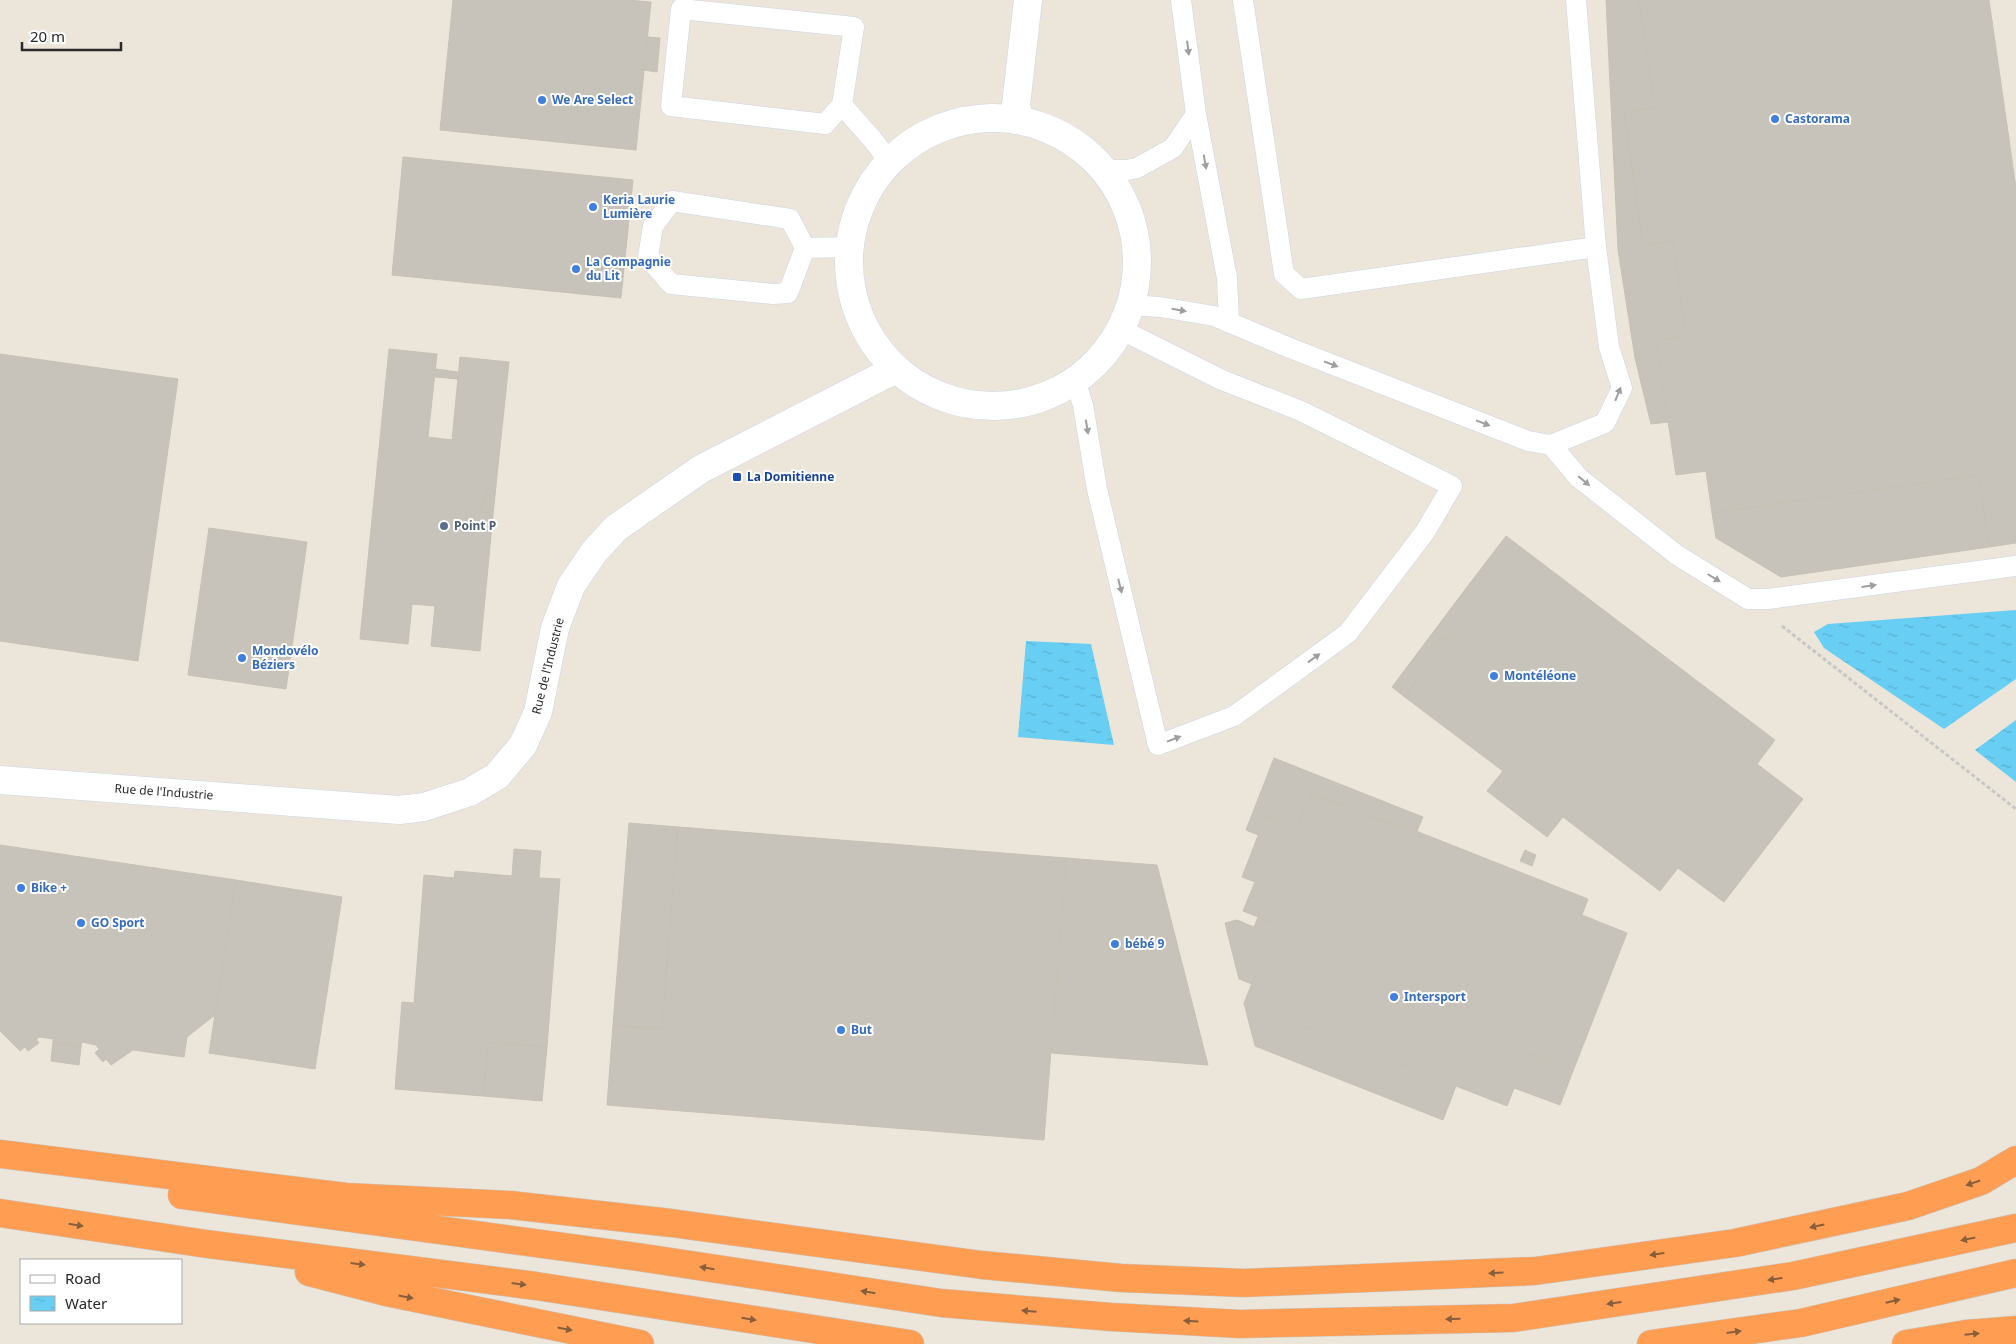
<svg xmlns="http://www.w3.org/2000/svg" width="2016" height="1344" font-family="'Noto Sans',sans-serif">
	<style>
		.water { fill: url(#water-ripples) }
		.building { fill: #c7c2ba; stroke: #c8c1b4 }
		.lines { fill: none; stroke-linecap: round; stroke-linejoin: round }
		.lane-casing { stroke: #cfd3e3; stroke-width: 21 }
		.street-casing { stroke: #cfd3e3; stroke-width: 29 }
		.highway-casing { stroke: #c7c7c7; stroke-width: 29 }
		.path { stroke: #c7c7c7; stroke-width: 3; stroke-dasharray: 4 2.5; stroke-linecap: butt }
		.lane { stroke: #fff; stroke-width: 20 }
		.street { stroke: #fff; stroke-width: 28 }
		.highway { stroke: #ff9e52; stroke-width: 28 }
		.oneway { fill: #9f9f9f }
		.oneway2 { fill: #895e3b }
		.shop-dot { fill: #3f7fe0; stroke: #fff; stroke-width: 2 }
		.transit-dot { fill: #1a4fb4; stroke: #fff; stroke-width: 2 }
		.service-dot { fill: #5c6f8a; stroke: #fff; stroke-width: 2 }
		.labels { text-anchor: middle; stroke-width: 4; stroke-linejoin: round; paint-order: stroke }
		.shop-label { font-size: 12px; font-weight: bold; fill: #366cbe; stroke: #fff; text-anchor: start }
		.transit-label { font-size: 12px; font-weight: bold; fill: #164399; stroke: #fff; text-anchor: start }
		.service-label { font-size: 12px; font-weight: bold; fill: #4e5e75; stroke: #fff; text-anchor: start }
		.street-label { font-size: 12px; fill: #292929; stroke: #fff }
	</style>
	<defs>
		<pattern id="water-ripples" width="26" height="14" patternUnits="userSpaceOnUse" patternTransform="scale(1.25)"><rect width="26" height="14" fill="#68cef4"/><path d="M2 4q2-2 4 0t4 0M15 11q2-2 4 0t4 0" fill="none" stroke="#5ab1d1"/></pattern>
	</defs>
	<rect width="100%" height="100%" fill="#ece5da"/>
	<!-- water -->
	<path class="water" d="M2016,610V679L1944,729L1824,648L1814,632L1828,624Z
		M1026,641L1091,644L1114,745L1018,737Z
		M2016,720V782L1975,750Z"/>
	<!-- building -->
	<path class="building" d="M453,0H627L651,2L636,150L440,130Z
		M1606,0H1639L1655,108L1624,112L1643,245L1673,241L1686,336L1656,340L1668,422L1651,424L1635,358L1618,250Z
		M1639,0H1989L2016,188V543L1989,547L1979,475L1712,513L1706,471L1676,475L1656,340L1686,336L1673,241L1643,245L1624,112L1655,108Z
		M648,37L660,38L657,72L644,70Z
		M403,157L633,180L621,298L392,275Z
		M389,349L437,354L428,437L452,440L460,357L509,362L498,466L479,510L493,515L480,651L431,646L435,606L412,604L408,644L360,639Z
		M0,354L178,379L138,661L0,641Z
		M436,369L458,372V379L435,377Z
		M498,466L493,515L479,510Z
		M1979,475L1989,547L1781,577L1716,538L1712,513Z
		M209,528L307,542L286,689L188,675Z
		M1506,536L1775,740L1757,764L1803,799L1724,902L1678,868L1660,891L1563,817L1547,837L1487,791L1503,771L1406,698L1441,637L1445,640L1475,600L1464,591Z
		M1464,591L1475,600L1445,640L1441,637L1406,698L1392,687Z
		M1274,758L1423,817L1417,831L1401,825L1400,828L1311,793L1297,828L1266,815L1258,835L1246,830Z
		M1311,793L1400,828L1401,825L1588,899L1582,915L1627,933L1573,1071L1528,1053L1507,1106L1244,1003L1276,924L1243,911L1255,882L1242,877L1266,815L1297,828Z
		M629,823L678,827L662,1029L613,1025Z
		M678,827L1066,858L1044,1140L607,1105L613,1025L662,1029Z
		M0,845L236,880L215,1015L187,1037L184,1057L133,1050L111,1065L106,1059L103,1062L95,1053L99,1049L96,1045L82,1042L81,1047L53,1042V1039L40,1037L36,1039L39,1043L28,1051L25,1047L20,1051L0,1031Z
		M514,849L541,851L539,878L560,879L547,1047L488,1042L483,1096L395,1089L402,1002L414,1003L424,875L454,878L455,871L512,876Z
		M1525,850L1536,855L1532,866L1520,861Z
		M1066,858L1157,865L1208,1065L1051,1053Z
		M236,880L342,897L315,1069L209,1053Z
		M1258,917L1276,924L1252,984L1239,979L1225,923L1237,920L1254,927Z
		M1244,1003L1456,1086L1443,1120L1255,1046Z
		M53,1042L81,1047L79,1065L51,1061Z
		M488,1042L547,1047L542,1101L483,1096Z
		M1528,1053L1573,1071L1560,1105L1514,1088Z"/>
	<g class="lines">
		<!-- lane casing -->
		<g class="lane-casing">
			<path id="lane" d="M1243,0L1284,274L1301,289L1596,247
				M842,105L825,124L671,106L681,9L854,27L842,105L873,140L889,161
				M1196,114L1227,278L1229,322
				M1104,170H1127L1137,168L1173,148L1196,114L1181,0
				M805,248L788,293L773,294L671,284L648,257L653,226L672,201L790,219L805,248L849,247
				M1130,305L1160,307L1214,316L1290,348L1528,441L1551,445L1605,423L1622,388L1609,347L1596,247L1576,0
				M1075,380L1083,405L1097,489L1158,745L1234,716L1348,633L1425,532L1452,486L1301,411L1222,380L1120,329
				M1551,445L1579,478L1677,555L1748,599H1768L2016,566"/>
		</g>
		<!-- street casing -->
		<g class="street-casing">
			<path id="street" d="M849 262a144 144 0 1 1 288 0a144 144 0 1 1-288 0Z
				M1019,120L1016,105L1028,0
				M0,780L399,810L424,807L470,792L497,776L523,745L538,712L555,628L571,586L594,552L616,528L701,469L896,369"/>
		</g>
		<!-- highway casing -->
		<g class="highway-casing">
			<path id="highway" d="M0,1154L346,1197L510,1205L671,1223L982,1265L1121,1278L1244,1283L1535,1271L1735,1243L1908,1206L1981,1181L2016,1160
				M182,1195L638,1257L941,1303L1111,1317L1240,1324L1513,1318L1793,1276L2016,1228
				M0,1213L207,1244L536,1286L910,1344
				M309,1272L386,1292L640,1344
				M1651,1344L1801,1323L2016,1273
				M1906,1344L1966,1334L2016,1330"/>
		</g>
		<!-- path -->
		<path class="path" d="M1782,626L2016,809"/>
		<!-- lane -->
		<use href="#lane" class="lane"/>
		<!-- street -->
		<use href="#street" class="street"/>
		<!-- highway -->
		<use href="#highway" class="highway"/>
	</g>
	<!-- one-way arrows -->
	<defs><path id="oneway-solid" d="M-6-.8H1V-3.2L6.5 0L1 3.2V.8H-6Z" transform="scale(1.25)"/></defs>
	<g class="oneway">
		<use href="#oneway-solid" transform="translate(1188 48) rotate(83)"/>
		<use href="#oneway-solid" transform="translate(1205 162) rotate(80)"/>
		<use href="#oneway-solid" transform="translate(1179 310) rotate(10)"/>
		<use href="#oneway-solid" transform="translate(1331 364) rotate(21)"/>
		<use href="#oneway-solid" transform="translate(1618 394) rotate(-68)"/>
		<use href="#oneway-solid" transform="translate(1483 423) rotate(21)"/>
		<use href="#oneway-solid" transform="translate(1087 427) rotate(81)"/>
		<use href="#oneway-solid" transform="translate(1584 481) rotate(40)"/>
		<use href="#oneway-solid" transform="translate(1714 578) rotate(32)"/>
		<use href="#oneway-solid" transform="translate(1120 586) rotate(76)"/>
		<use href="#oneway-solid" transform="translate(1869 586) rotate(-8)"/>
		<use href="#oneway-solid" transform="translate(1314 658) rotate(-36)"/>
		<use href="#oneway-solid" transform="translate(1174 739) rotate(-21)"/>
	</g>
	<g class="oneway2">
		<use href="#oneway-solid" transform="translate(1973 1183) rotate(161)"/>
		<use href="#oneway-solid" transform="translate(76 1225) rotate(9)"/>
		<use href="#oneway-solid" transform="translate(1817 1226) rotate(168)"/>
		<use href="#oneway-solid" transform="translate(1968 1239) rotate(168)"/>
		<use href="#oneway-solid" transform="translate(1657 1254) rotate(172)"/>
		<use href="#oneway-solid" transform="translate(358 1264) rotate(7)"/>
		<use href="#oneway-solid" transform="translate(707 1268) rotate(-171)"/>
		<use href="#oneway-solid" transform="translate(1496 1273) rotate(177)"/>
		<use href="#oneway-solid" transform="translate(1775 1279) rotate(172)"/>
		<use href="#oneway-solid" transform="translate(519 1284) rotate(7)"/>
		<use href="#oneway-solid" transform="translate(868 1292) rotate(-171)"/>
		<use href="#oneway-solid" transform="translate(406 1297) rotate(11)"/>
		<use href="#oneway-solid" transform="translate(1893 1301) rotate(-13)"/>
		<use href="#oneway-solid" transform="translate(1614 1303) rotate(172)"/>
		<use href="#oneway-solid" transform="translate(1029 1311) rotate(-175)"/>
		<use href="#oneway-solid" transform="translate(749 1319) rotate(9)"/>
		<use href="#oneway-solid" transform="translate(1453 1319) rotate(179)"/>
		<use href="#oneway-solid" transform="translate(1191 1321) rotate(-177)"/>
		<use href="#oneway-solid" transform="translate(565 1329) rotate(11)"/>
		<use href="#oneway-solid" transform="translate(1734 1332) rotate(-8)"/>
		<use href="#oneway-solid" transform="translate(1972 1334) rotate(-6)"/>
	</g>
	<!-- markers -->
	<g class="shop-dot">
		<circle cx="542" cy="100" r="5"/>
		<circle cx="1775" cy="119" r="5"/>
		<circle cx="593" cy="207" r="5"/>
		<circle cx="576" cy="269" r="5"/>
		<circle cx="242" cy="658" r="5"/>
		<circle cx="1494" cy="676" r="5"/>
		<circle cx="21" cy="888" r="5"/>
		<circle cx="81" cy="923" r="5"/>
		<circle cx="1115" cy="944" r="5"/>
		<circle cx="1394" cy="997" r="5"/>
		<circle cx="841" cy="1030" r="5"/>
	</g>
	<rect class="transit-dot" x="732" y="472" width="10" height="10" rx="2.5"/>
	<circle class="service-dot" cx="444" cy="526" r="5"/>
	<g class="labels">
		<!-- shop labels -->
		<g class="shop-label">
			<text x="552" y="104">We Are Select</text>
			<text x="1785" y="123">Castorama</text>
			<text x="603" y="204">Keria Laurie<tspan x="603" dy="14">Lumière</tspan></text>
			<text x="586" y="266">La Compagnie<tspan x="586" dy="14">du Lit</tspan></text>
			<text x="252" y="655">Mondovélo<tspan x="252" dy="14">Béziers</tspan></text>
			<text x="1504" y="680">Montéléone</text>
			<text x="31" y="892">Bike +</text>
			<text x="91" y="927">GO Sport</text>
			<text x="1125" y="948">bébé 9</text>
			<text x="1404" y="1001">Intersport</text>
			<text x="851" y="1034">But</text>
		</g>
		<!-- transit labels -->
		<g class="transit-label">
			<text x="747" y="481">La Domitienne</text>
		</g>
		<!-- service labels -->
		<g class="service-label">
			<text x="454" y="530">Point P</text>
		</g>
		<!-- street labels -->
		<g class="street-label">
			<text transform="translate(548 666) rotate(-76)" y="4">Rue de l'Industrie</text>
			<text transform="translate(164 792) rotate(4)" y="4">Rue de l'Industrie</text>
		</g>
	</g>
	<!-- legend -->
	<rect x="20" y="1259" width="162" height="65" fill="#ffffff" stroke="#a9a9a9"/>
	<rect x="30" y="1275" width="25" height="8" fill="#ffffff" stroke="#a9a9a9"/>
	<text x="65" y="1284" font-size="15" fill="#292929">Road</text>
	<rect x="30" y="1296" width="25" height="15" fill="url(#water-ripples)" stroke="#a9a9a9"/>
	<text x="65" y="1309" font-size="15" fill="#292929">Water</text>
	<!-- scale -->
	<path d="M22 42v8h99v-8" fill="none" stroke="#292929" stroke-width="2.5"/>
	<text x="30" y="42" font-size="15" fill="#292929" stroke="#ffffff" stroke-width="4" paint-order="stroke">20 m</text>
</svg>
